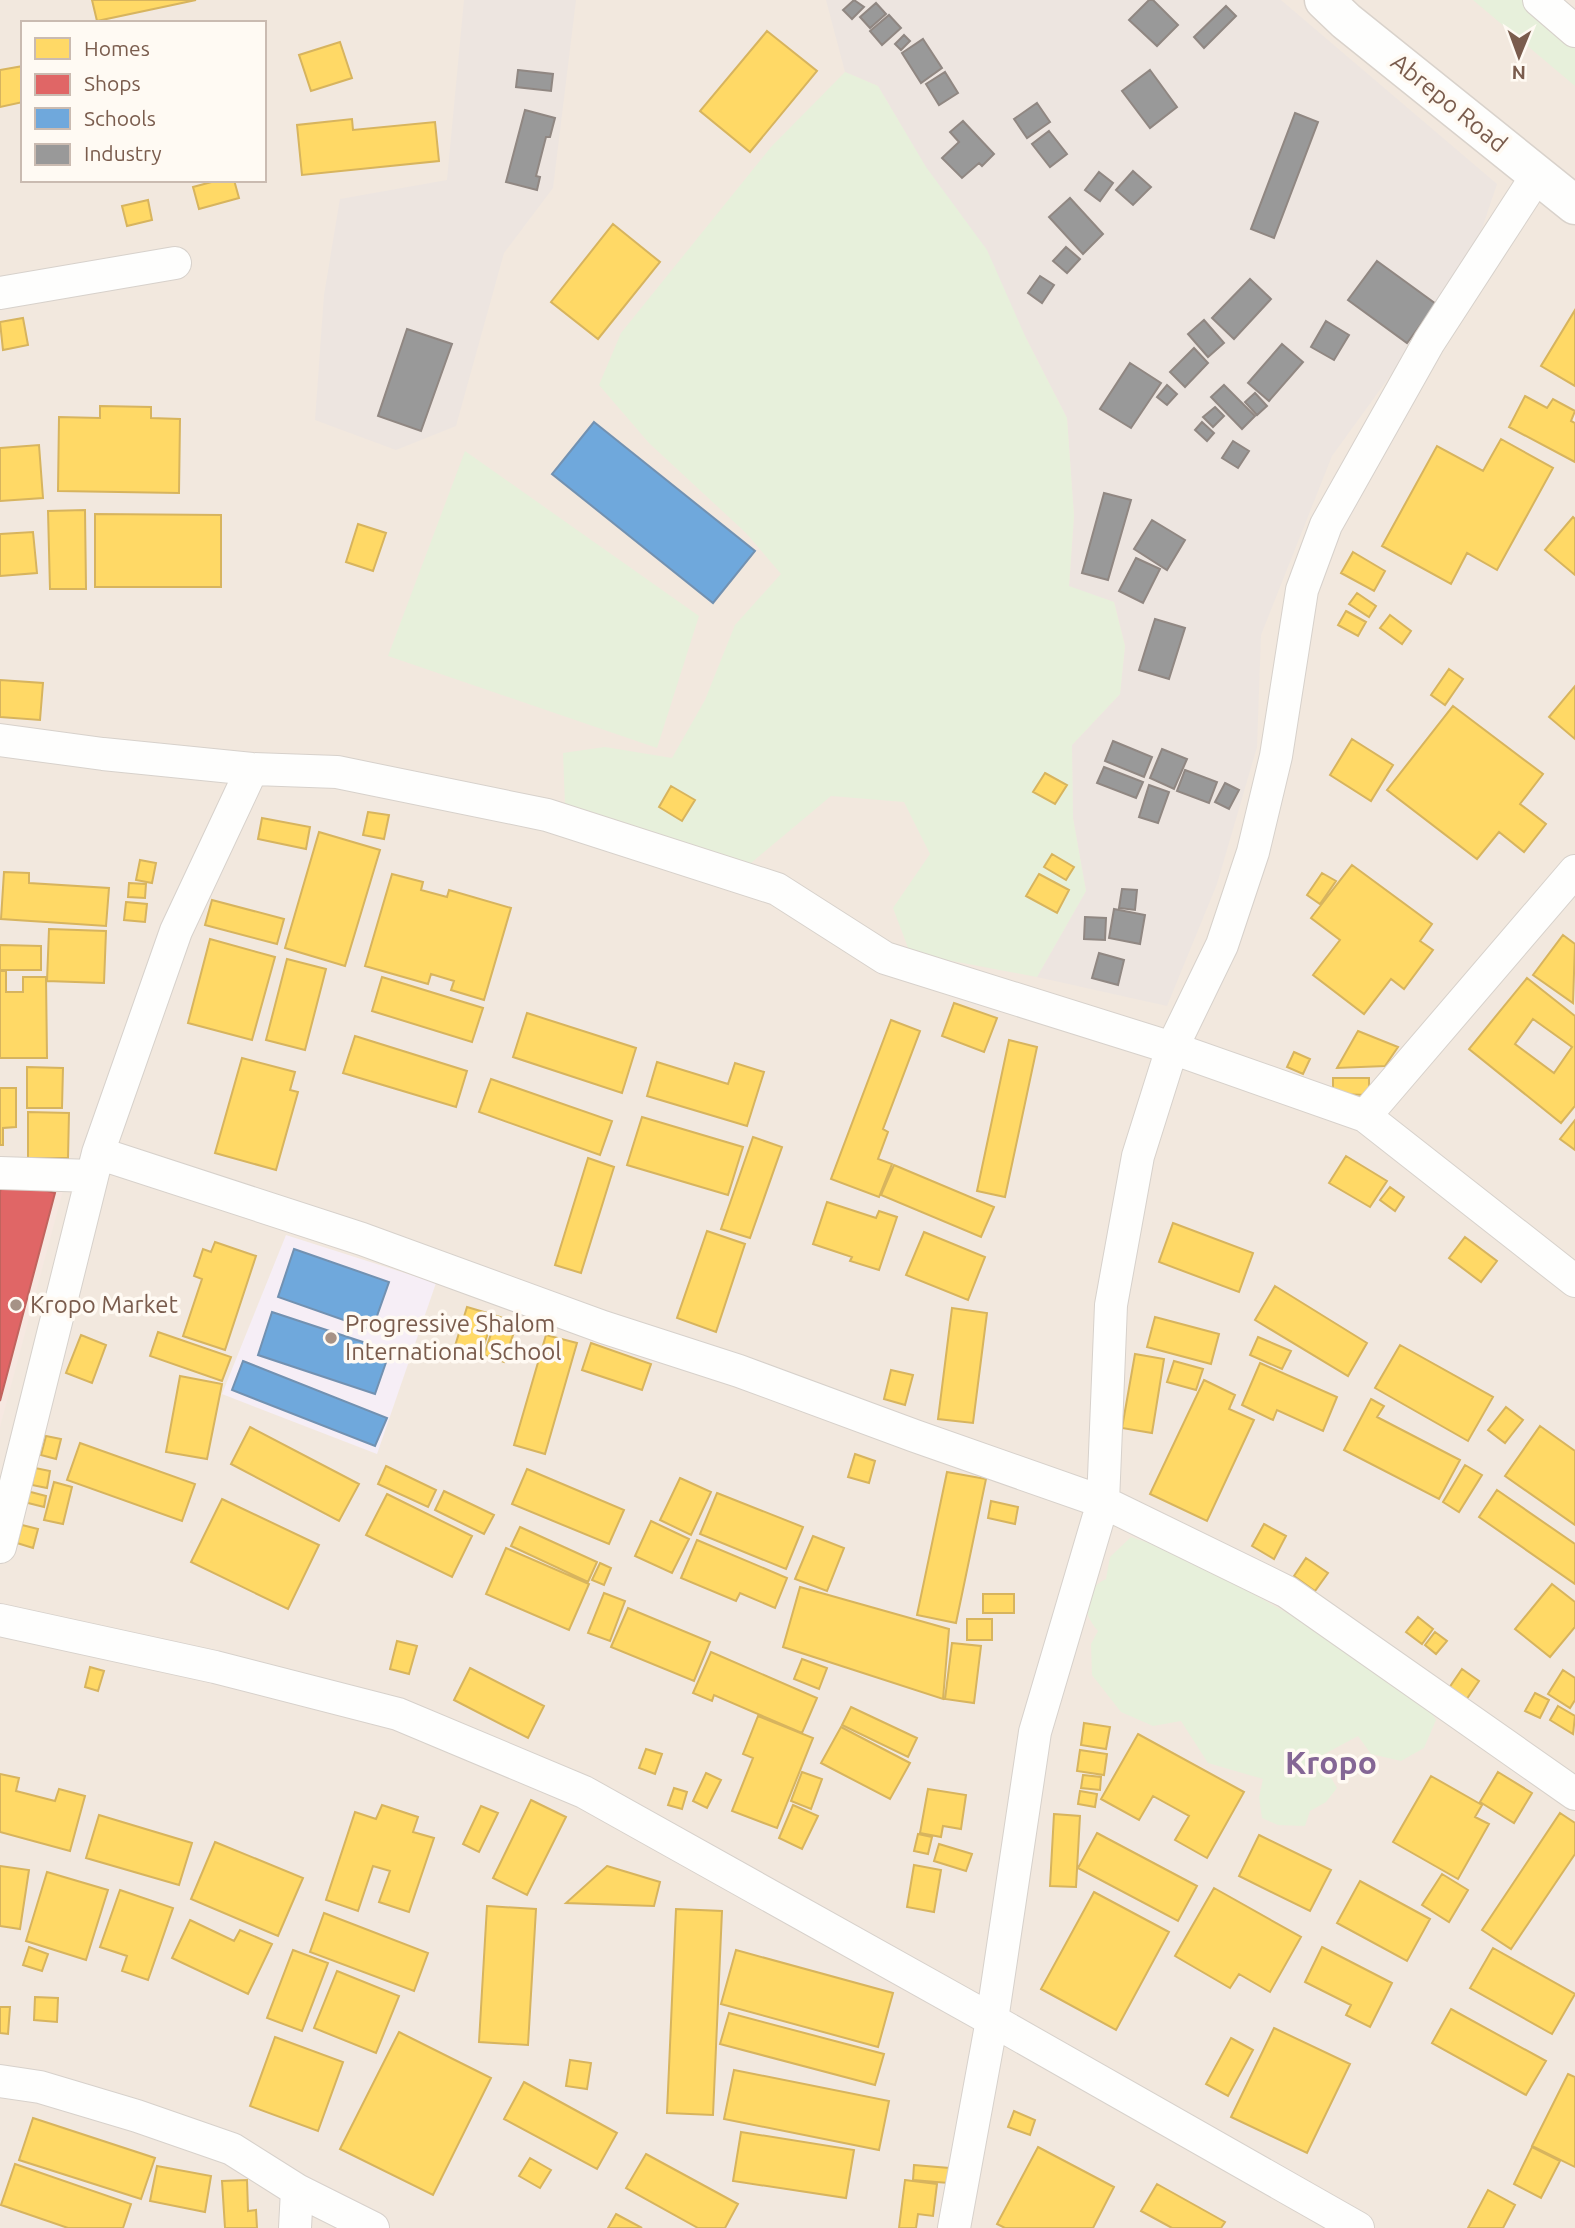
<svg xmlns="http://www.w3.org/2000/svg" width="1575" height="2228" font-family="Ubuntu,sans-serif">
	<style>
		.residential { fill: #f2e8de; fill-rule: evenodd }
		.commercial { fill: #f6e8e1 }
		.industrial { fill: #ede5e0 }
		.education { fill: #f6eef6 }
		.green { fill: #e7f0db }
		.homes { fill: #ffd966; stroke: #d7b45e; stroke-width: 2; fill-rule: evenodd }
		.shops { fill: #e06666; stroke: #c1635e; stroke-width: 2 }
		.schools { fill: #6fa8dc; stroke: #7291b1; stroke-width: 2 }
		.industry { fill: #999; stroke: #908782; stroke-width: 2 }
		.lines { fill: none; stroke-linecap: round; stroke-linejoin: round }
		.street-casing { stroke: #d7d1cb; stroke-width: 34 }
		.secondary-casing { stroke: #d9d2cb; stroke-width: 41 }
		.street { stroke: #fefefd; stroke-width: 32 }
		.secondary { stroke: #fefefd; stroke-width: 38 }
		.poi-dot { fill: #a69286; stroke: #fffaf3; stroke-width: 2.5 }
		.labels { text-anchor: middle; stroke-width: 7; stroke-linejoin: round; paint-order: stroke }
		.street-label { font-size: 24px; fill: #7a5c4d; stroke: #fffaf3 }
		.poi-label { font-size: 24px; fill: #7a5c4d; stroke: #fffaf3; text-anchor: start }
		.district-label { font-size: 32px; font-weight: bold; fill: #846695; stroke: #fffaf3 }
	</style>
	<rect width="100%" height="100%" fill="#f9f5f0"/>
	<!-- residential -->
	<path class="residential" d="M0,0H1575V2228H0ZM23,23H264V180H23Z"/>
	<!-- commercial -->
	<path class="commercial" d="M0,1176L65,1183L0,1427Z"/>
	<!-- industrial -->
	<path class="industrial" d="M464,0H576L553,188L504,253L456,426L396,450L315,420L324,295L340,199L447,180Z
		M826,0H1281L1497,184L1469,267L1332,456L1261,635L1257,747L1217,884L1167,1006L1037,977L1086,891L1073,818L1072,745L1120,694L1125,646L1114,602L1069,587L1074,516L1067,418L1026,338L878,86L845,72Z"/>
	<!-- education -->
	<path class="education" d="M286,1235L436,1283L377,1454L222,1394Z"/>
	<!-- green -->
	<path class="green" d="M1473,0H1523L1575,44V86Z
		M845,72L878,86L926,167L987,250L1026,338L1067,418L1074,516L1069,586L1114,602L1125,646L1120,694L1072,745L1073,818L1086,891L1037,977L910,953L893,908L930,854L904,802L831,796L751,863L650,845L565,804L563,753L605,747L672,758L705,700L735,625L781,574L746,533L649,443L599,385L621,333L771,147Z
		M465,451L699,616L657,748L388,656Z
		M1131,1537L1179,1553L1318,1630L1418,1691L1436,1720L1424,1748L1401,1761L1371,1754L1358,1736L1319,1757L1337,1788L1326,1802L1310,1811L1305,1826L1278,1825L1262,1818L1259,1797L1263,1779L1208,1763L1181,1721L1153,1726L1121,1712L1092,1675L1091,1644L1098,1631C1081,1612 1081,1591 1106,1579L1110,1557Z"/>
	<!-- homes -->
	<path class="homes" d="M92,0H196L97,21Z
		M767,31L817,71L750,152L700,111Z
		M340,42L352,78L311,91L299,55Z
		M23,66V102L0,107V70Z
		M352,119L353,130L435,122L439,161L302,175L297,125Z
		M219,180H234L239,198L199,209L193,187Z
		M148,200L152,220L127,226L122,206Z
		M613,224L660,262L598,339L551,302Z
		M1575,310V386L1541,366Z
		M23,318L28,345L3,350L0,322Z
		M1525,396L1547,408L1553,399L1575,411L1571,421L1575,423V462L1509,427Z
		M100,406L151,407V418L180,419L179,493L58,491L59,417L100,418Z
		M1501,439L1553,468L1497,570L1467,553L1451,584L1382,546L1437,446L1483,471Z
		M39,445L43,498L0,501V448Z
		M85,510L86,589H50L48,511Z
		M95,514L221,515V587H95Z
		M1573,517L1575,519V575L1545,550Z
		M358,524L386,533L373,571L346,562Z
		M33,532L37,573L0,576V534Z
		M1353,552L1385,571L1374,591L1341,573Z
		M1357,593L1376,606L1369,617L1349,604Z
		M1346,611L1366,622L1358,636L1338,625Z
		M1390,615L1411,631L1402,644L1380,628Z
		M1449,669L1463,679L1445,705L1431,695Z
		M0,680L43,683L40,720L0,717Z
		M1575,686V739L1549,717Z
		M1453,706L1543,774L1520,804L1546,824L1524,852L1499,832L1477,859L1387,790Z
		M1352,739L1393,765L1371,801L1330,775Z
		M1045,773L1067,785L1055,804L1033,792Z
		M671,786L695,800L682,821L659,807Z
		M368,812L389,815L384,839L363,835Z
		M262,818L310,827L306,849L258,839Z
		M319,832L380,850L345,966L285,948Z
		M1052,854L1074,867L1066,880L1044,867Z
		M140,860L156,863L152,883L136,880Z
		M1352,865L1432,924L1420,941L1433,950L1404,989L1391,979L1364,1014L1313,975L1340,940L1311,918Z
		M4,872L29,873V883L109,888L106,926L1,919Z
		M1322,873L1336,881L1320,904L1307,895Z
		M392,874L423,882L421,890L447,897L449,890L511,908L484,1000L451,990L454,981L431,974L428,984L365,966Z
		M1039,874L1069,890L1057,913L1026,896Z
		M129,883L146,884L145,898L128,897Z
		M212,900L284,919L277,944L205,925Z
		M126,902L147,904L145,922L124,920Z
		M49,929L106,931L104,983L47,981Z
		M1563,935L1575,944L1573,1003L1533,975Z
		M210,939L275,957L252,1040L188,1023Z
		M0,945L41,946V970H0Z
		M287,959L326,969L305,1050L266,1040Z
		M0,971H6V992H23V977H46L47,1058H0Z
		M382,977L483,1008L472,1042L372,1011Z
		M1527,978L1575,1016V1106L1561,1123L1469,1049ZM1533,1019L1572,1047L1554,1073L1515,1044Z
		M954,1003L997,1018L984,1052L942,1036Z
		M527,1013L636,1048L622,1093L513,1057Z
		M891,1020L920,1031L883,1129L888,1132L878,1159L892,1164L879,1197L831,1179Z
		M1358,1031L1398,1047L1385,1066L1337,1068Z
		M355,1036L467,1071L456,1107L343,1073Z
		M1009,1040L1037,1047L1005,1197L977,1191Z
		M1294,1052L1310,1059L1303,1074L1287,1067Z
		M242,1058L295,1072L290,1090L298,1092L276,1170L215,1153Z
		M657,1062L728,1084L735,1063L764,1072L747,1126L647,1096Z
		M27,1067L63,1068L62,1108H27Z
		M1333,1078H1369V1095L1333,1094Z
		M491,1079L612,1121L600,1155L479,1112Z
		M0,1088H16V1127L3,1128V1145H0Z
		M28,1112L69,1113L68,1158H28Z
		M642,1117L743,1147L728,1195L627,1165Z
		M1575,1120V1150L1560,1139Z
		M753,1137L782,1147L750,1238L721,1229Z
		M1346,1156L1387,1181L1370,1207L1329,1183Z
		M588,1158L614,1167L581,1273L555,1265Z
		M894,1165L994,1207L981,1237L881,1195Z
		M1390,1187L1404,1197L1395,1211L1380,1200Z
		M827,1202L876,1218L879,1211L897,1217L879,1270L850,1261L852,1257L813,1244Z
		M1173,1223L1253,1253L1239,1292L1159,1262Z
		M707,1231L745,1244L716,1332L677,1318Z
		M924,1232L985,1257L968,1300L906,1275Z
		M1465,1237L1497,1261L1481,1282L1449,1258Z
		M215,1242L256,1256L225,1350L183,1336L202,1279L194,1276L203,1249L211,1252Z
		M1275,1286L1367,1343L1348,1376L1255,1320Z
		M467,1307L494,1315L481,1354L455,1346Z
		M952,1308L987,1313L973,1423L938,1419Z
		M497,1316L517,1323L504,1362L484,1355Z
		M1155,1317L1219,1334L1211,1364L1147,1347Z
		M158,1332L231,1357L222,1381L150,1356Z
		M81,1335L106,1345L92,1383L66,1373Z
		M546,1335L577,1343L545,1454L514,1445Z
		M1258,1337L1291,1351L1282,1369L1250,1355Z
		M591,1343L651,1364L642,1390L582,1370Z
		M1400,1345L1493,1397L1468,1441L1375,1388Z
		M1135,1354L1164,1359L1152,1433L1122,1428Z
		M1174,1361L1203,1369L1196,1390L1167,1382Z
		M1260,1363L1337,1397L1323,1431L1277,1410L1273,1420L1242,1405Z
		M891,1370L913,1375L905,1405L884,1399Z
		M180,1376L222,1384L207,1459L166,1452Z
		M1204,1380L1235,1395L1229,1409L1254,1420L1207,1521L1150,1494Z
		M1371,1399L1384,1406L1377,1417L1460,1460L1439,1499L1344,1450Z
		M1506,1407L1523,1420L1505,1443L1488,1430Z
		M1540,1426L1575,1451V1525L1505,1476Z
		M250,1427L359,1484L339,1521L231,1464Z
		M46,1436L61,1439L56,1459L41,1455Z
		M80,1443L195,1484L182,1521L67,1480Z
		M855,1454L875,1461L869,1483L848,1477Z
		M1465,1465L1482,1475L1459,1512L1443,1502Z
		M386,1466L436,1490L428,1507L378,1484Z
		M35,1468L50,1471L47,1488L32,1485Z
		M527,1469L624,1510L609,1544L512,1504Z
		M947,1472L986,1479L956,1623L917,1615Z
		M680,1478L711,1492L691,1535L660,1520Z
		M54,1482L72,1487L63,1524L44,1520Z
		M1497,1490L1575,1544V1584L1479,1517Z
		M27,1491L46,1496L44,1507L24,1502Z
		M444,1491L494,1515L484,1534L435,1510Z
		M717,1493L803,1527L786,1569L700,1534Z
		M387,1494L472,1536L452,1577L366,1535Z
		M222,1499L319,1545L288,1609L191,1562Z
		M991,1501L1018,1507L1015,1524L988,1518Z
		M651,1521L689,1539L672,1573L635,1556Z
		M1264,1524L1286,1536L1274,1559L1252,1546Z
		M22,1525L38,1529L33,1548L17,1543Z
		M520,1527L597,1562L588,1582L511,1546Z
		M813,1536L844,1548L827,1591L795,1579Z
		M697,1540L787,1578L775,1608L740,1593L736,1601L681,1578Z
		M506,1548L589,1584L569,1630L486,1594Z
		M1306,1558L1328,1573L1315,1591L1294,1576Z
		M600,1563L611,1568L604,1585L592,1580Z
		M1552,1584L1575,1602V1627L1550,1657L1515,1629Z
		M800,1587L949,1629L943,1699L783,1647Z
		M604,1593L625,1601L610,1641L588,1633Z
		M983,1594H1014V1613H983Z
		M628,1608L710,1642L694,1681L611,1647Z
		M1418,1617L1433,1629L1422,1644L1406,1632Z
		M967,1619H992V1640H967Z
		M1435,1632L1447,1641L1436,1654L1425,1645Z
		M397,1641L417,1646L409,1674L390,1669Z
		M952,1643L981,1646L974,1703L945,1699Z
		M711,1652L817,1698L802,1733L714,1695L712,1701L693,1693Z
		M802,1659L827,1668L819,1689L794,1679Z
		M90,1667L104,1671L98,1691L85,1687Z
		M470,1668L544,1706L528,1738L454,1700Z
		M1462,1669L1479,1681L1464,1703L1447,1691Z
		M1563,1670L1575,1678V1700L1570,1708L1548,1694Z
		M1535,1693L1549,1700L1540,1718L1525,1711Z
		M1558,1706L1575,1716L1573,1734L1550,1720Z
		M851,1707L917,1738L908,1757L842,1725Z
		M758,1716L813,1738L777,1828L732,1811L753,1758L743,1754Z
		M1084,1723L1110,1727L1106,1749L1081,1745Z
		M841,1727L910,1763L890,1799L821,1763Z
		M1138,1734L1244,1792L1207,1858L1175,1840L1189,1816L1153,1796L1139,1820L1101,1799Z
		M646,1749L662,1754L655,1774L639,1768Z
		M1080,1750L1107,1754L1104,1775L1077,1771Z
		M802,1772L822,1779L811,1809L791,1801Z
		M1498,1772L1532,1793L1514,1823L1480,1802Z
		M706,1773L721,1780L707,1808L693,1801Z
		M0,1774L19,1778L16,1791L55,1801L59,1789L85,1796L70,1851L0,1832Z
		M1083,1775L1101,1777L1100,1790L1081,1788Z
		M1431,1776L1482,1805L1475,1817L1489,1824L1458,1879L1393,1842Z
		M674,1788L687,1792L682,1809L668,1805Z
		M928,1789L966,1795L961,1829L943,1826L941,1837L920,1833Z
		M1080,1791L1097,1794L1095,1807L1078,1804Z
		M531,1800L566,1817L527,1895L493,1878Z
		M382,1805L418,1817L413,1832L434,1838L409,1912L379,1902L390,1871L373,1866L358,1911L326,1900L355,1812L376,1819Z
		M793,1805L818,1816L802,1849L779,1838Z
		M481,1806L498,1813L479,1852L463,1844Z
		M1560,1813L1575,1823V1854L1511,1949L1482,1930Z
		M1054,1814L1080,1816L1076,1887L1050,1886Z
		M99,1815L192,1843L179,1885L86,1858Z
		M1097,1833L1197,1886L1178,1921L1078,1868Z
		M918,1834L932,1837L928,1854L914,1851Z
		M1259,1835L1331,1870L1310,1911L1239,1876Z
		M215,1842L303,1878L278,1936L191,1899Z
		M939,1844L972,1854L966,1871L934,1861Z
		M914,1865L941,1870L934,1912L907,1907Z
		M0,1866L29,1870L20,1929L0,1926Z
		M607,1866L660,1882L654,1906L566,1903Z
		M47,1872L108,1890L86,1960L26,1941Z
		M1442,1874L1468,1890L1449,1922L1422,1905Z
		M1360,1881L1430,1919L1407,1961L1337,1923Z
		M1214,1888L1301,1937L1270,1992L1239,1974L1230,1988L1175,1956Z
		M120,1890L173,1908L148,1980L122,1971L127,1956L100,1947Z
		M1094,1892L1169,1932L1116,2030L1041,1989Z
		M487,1906L536,1909L528,2045L479,2042Z
		M676,1909L722,1911L713,2115L667,2113Z
		M324,1913L428,1953L414,1991L310,1952Z
		M190,1920L234,1941L240,1930L272,1944L248,1994L172,1958Z
		M29,1947L48,1954L42,1971L23,1965Z
		M1322,1947L1392,1983L1370,2027L1346,2015L1351,2005L1305,1982Z
		M1493,1948L1575,1994L1552,2034L1470,1988Z
		M293,1950L328,1963L302,2031L267,2018Z
		M736,1950L893,1993L878,2047L721,2004Z
		M337,1971L399,1996L376,2053L314,2028Z
		M35,1997L58,1998L57,2022L34,2020Z
		M0,2007H10L8,2034L0,2033Z
		M1451,2009L1546,2061L1526,2095L1432,2043Z
		M729,2013L884,2054L875,2085L720,2044Z
		M1274,2028L1350,2064L1307,2153L1231,2117Z
		M399,2032L491,2078L433,2195L340,2149Z
		M275,2037L343,2062L318,2131L250,2106Z
		M1231,2038L1253,2050L1228,2096L1206,2084Z
		M570,2060L591,2063L587,2089L566,2086Z
		M734,2070L889,2101L879,2150L724,2119Z
		M1568,2074L1575,2077V2167L1532,2146Z
		M524,2082L617,2133L597,2169L504,2119Z
		M1014,2111L1035,2120L1030,2135L1008,2127Z
		M33,2118L155,2158L141,2199L19,2160Z
		M741,2132L854,2150L846,2198L733,2181Z
		M1038,2147L1114,2187L1093,2228H1005L997,2224Z
		M1532,2147L1560,2161L1541,2198L1514,2184Z
		M646,2154L738,2204L725,2228H698L626,2188Z
		M530,2158L551,2170L540,2188L519,2176Z
		M15,2164L131,2204L123,2228H68L1,2205Z
		M914,2165L949,2168L948,2183L913,2180Z
		M157,2166L211,2176L205,2212L150,2201Z
		M247,2180L248,2211L256,2210L257,2228H225L222,2181Z
		M905,2180L937,2184L933,2216L918,2214L916,2228H899Z
		M1157,2184L1225,2222L1221,2228H1172L1141,2211Z
		M1488,2190L1515,2205L1503,2228H1468Z
		M616,2214L642,2228H608Z"/>
	<!-- shops -->
	<path class="shops" d="M3,1179L55,1193L0,1401V1192Z"/>
	<!-- schools -->
	<path class="schools" d="M594,422L755,551L713,603L552,474Z
		M294,1249L389,1282L372,1330L278,1297Z
		M272,1312L390,1351L375,1394L258,1355Z
		M243,1361L387,1418L375,1446L232,1390Z"/>
	<!-- industry -->
	<path class="industry" d="M854,0L864,7L852,19L843,10Z
		M1149,0H1153L1178,25L1157,46L1129,20Z
		M876,3L886,14L870,28L860,17Z
		M1226,6L1236,16L1204,48L1194,37Z
		M889,15L901,28L882,45L870,31Z
		M904,35L910,41L901,50L895,44Z
		M923,39L942,68L921,83L902,53Z
		M518,70L553,74L551,91L516,87Z
		M1150,70L1177,107L1150,128L1122,91Z
		M945,72L958,93L939,105L926,84Z
		M1037,103L1050,122L1027,138L1014,119Z
		M525,110L555,118L550,137H546L536,176L540,177L537,190L506,182Z
		M1295,113L1318,122L1274,238L1251,229Z
		M963,121L994,154L982,166L979,163L962,178L942,158L959,142L950,132Z
		M1049,131L1067,154L1050,167L1032,144Z
		M1133,171L1151,187L1133,205L1116,190Z
		M1099,172L1113,183L1100,201L1085,190Z
		M1070,198L1103,234L1083,254L1049,217Z
		M1066,247L1080,259L1067,273L1053,261Z
		M1377,261L1436,304L1407,343L1348,300Z
		M1040,276L1054,285L1042,303L1028,293Z
		M1250,279L1271,299L1234,339L1212,318Z
		M1204,320L1224,343L1208,357L1188,334Z
		M1326,321L1349,335L1334,360L1311,347Z
		M407,329L452,344L421,431L378,416Z
		M1282,344L1303,362L1269,401L1248,383Z
		M1194,348L1208,363L1185,387L1170,372Z
		M1130,363L1161,383L1131,428L1100,409Z
		M1167,385L1177,394L1167,405L1157,397Z
		M1224,385L1255,416L1242,429L1211,397Z
		M1255,393L1267,406L1257,415L1245,402Z
		M1215,407L1224,416L1213,427L1203,417Z
		M1202,422L1214,433L1207,441L1195,430Z
		M1233,441L1249,451L1238,468L1222,458Z
		M1104,493L1131,500L1108,580L1082,573Z
		M1152,520L1185,540L1167,570L1134,549Z
		M1136,558L1160,569L1143,603L1119,591Z
		M1155,619L1185,628L1169,679L1139,670Z
		M1113,741L1152,757L1144,777L1105,761Z
		M1162,749L1187,759L1174,789L1150,778Z
		M1104,767L1143,782L1136,798L1097,783Z
		M1185,770L1217,782L1209,803L1177,791Z
		M1225,783L1239,790L1229,809L1215,802Z
		M1149,785L1169,792L1158,823L1139,817Z
		M1122,889L1137,890L1135,910L1119,908Z
		M1114,909L1145,915L1140,944L1109,938Z
		M1085,917L1106,918L1105,940L1084,939Z
		M1099,953L1124,960L1118,985L1092,978Z"/>
	<g class="lines">
		<!-- street casing -->
		<g class="street-casing">
			<path id="street" d="M1539,0L1575,31
				M0,293L175,263
				M0,740L103,754L252,769L337,772L547,815L777,889L885,958L1172,1048L1365,1116L1575,1281
				M1365,1116L1575,871
				M98,1153L362,1239L603,1327L739,1371L915,1436L1103,1502L1287,1592L1575,1794
				M0,1173L92,1176
				M0,1547L98,1153L176,931L252,769
				M0,1620L215,1667L398,1714L584,1792L992,2020L1358,2228
				M0,2081L40,2087L137,2116L232,2149L297,2190L373,2228
				M295,2228L297,2190
				M954,2228L992,2020L1035,1732L1103,1502L1111,1305L1138,1156L1172,1048L1222,945L1253,852L1276,756L1302,590L1326,525L1429,342L1538,174"/>
		</g>
		<!-- secondary casing -->
		<g class="secondary-casing">
			<path id="secondary" d="M1324,0L1346,21L1575,205"/>
		</g>
		<!-- street -->
		<use href="#street" class="street"/>
		<!-- secondary -->
		<use href="#secondary" class="secondary"/>
	</g>
	<!-- markers -->
	<g class="poi-dot">
		<circle cx="16" cy="1305" r="7"/>
		<circle cx="331" cy="1338" r="7"/>
	</g>
	<g class="labels">
		<!-- street labels -->
		<g class="street-label">
			<text transform="translate(1449 103) rotate(39)" y="8">Abrepo Road</text>
		</g>
		<!-- poi labels -->
		<g class="poi-label">
			<text x="30" y="1313">Kropo Market</text>
			<text x="345" y="1332">Progressive Shalom<tspan x="345" dy="28">International School</tspan></text>
		</g>
		<!-- district labels -->
		<g class="district-label">
			<text x="1331" y="1774">Kropo</text>
		</g>
	</g>
	<!-- legend -->
	<rect x="21" y="21" width="245" height="161" fill="#fffaf3" stroke="#cabbb1" stroke-width="2"/>
	<rect x="35" y="38" width="35" height="21" fill="#ffd966" stroke="#cabbb1" stroke-width="2"/>
	<text x="84" y="56" font-size="21" fill="#7a5c4d">Homes</text>
	<rect x="35" y="74" width="35" height="21" fill="#e06666" stroke="#cabbb1" stroke-width="2"/>
	<text x="84" y="91" font-size="21" fill="#7a5c4d">Shops</text>
	<rect x="35" y="108" width="35" height="21" fill="#6fa8dc" stroke="#cabbb1" stroke-width="2"/>
	<text x="84" y="126" font-size="21" fill="#7a5c4d">Schools</text>
	<rect x="35" y="144" width="35" height="21" fill="#999999" stroke="#cabbb1" stroke-width="2"/>
	<text x="84" y="161" font-size="21" fill="#7a5c4d">Industry</text>
	<!-- north arrow -->
	<g transform="translate(1519 56) rotate(181)" stroke="#fffaf3" stroke-width="5" paint-order="stroke">
	<path d="M0-5L12 26L0 18L-12 26Z" fill="#7a5c4d"/>
	<text y="-10" font-size="19" font-weight="bold" text-anchor="middle" fill="#7a5c4d">N</text>
	</g>
</svg>
